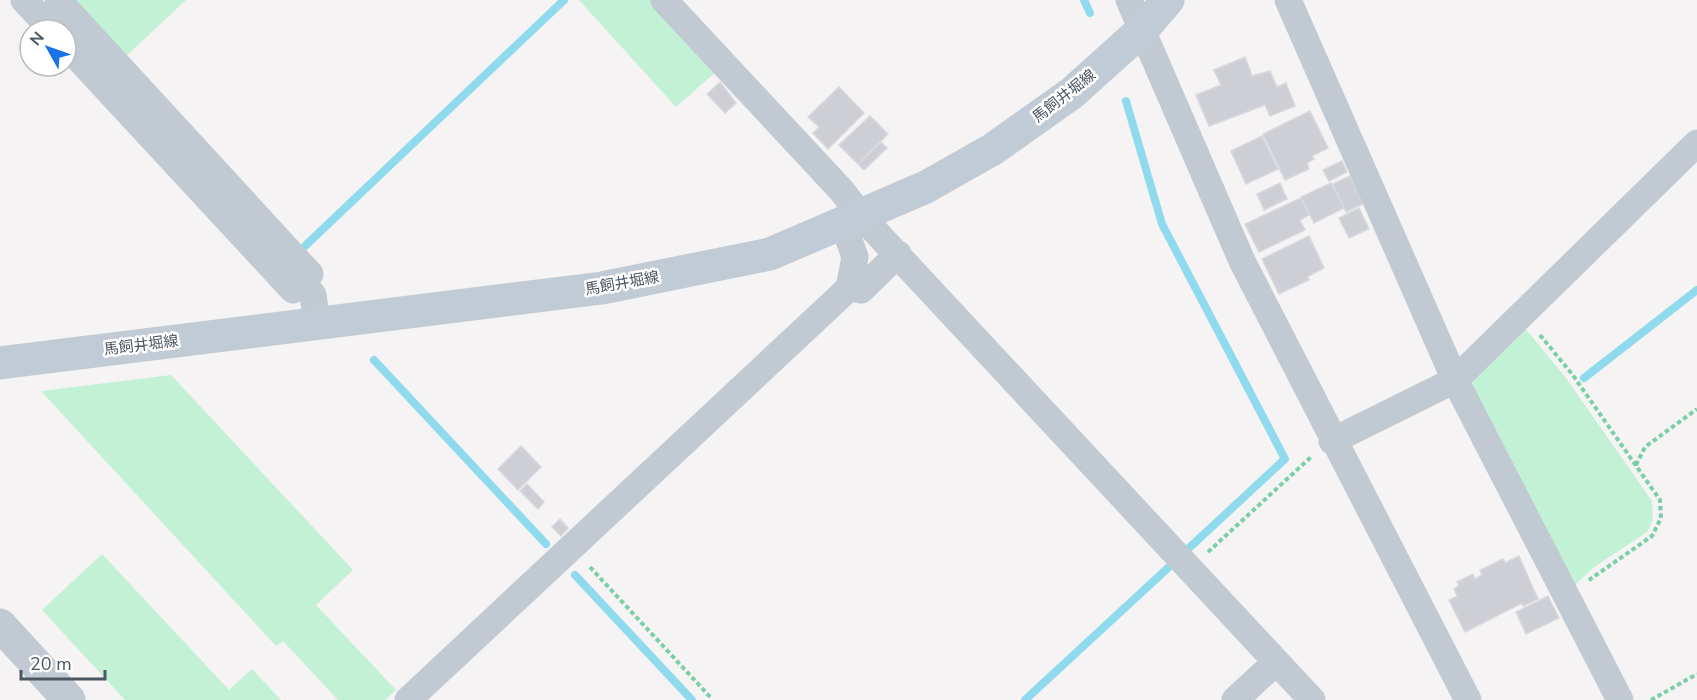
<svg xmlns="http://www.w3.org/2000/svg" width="1697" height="700" font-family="'Nunito Sans','Noto Sans JP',sans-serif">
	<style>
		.green { fill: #c3f1d5 }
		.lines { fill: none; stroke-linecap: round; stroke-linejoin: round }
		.stream { stroke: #90daee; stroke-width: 8 }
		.building { fill: #cdcfd5; stroke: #d7d9de; stroke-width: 1.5 }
		.path { stroke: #7ad0a6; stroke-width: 4; stroke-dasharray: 4.5 3; stroke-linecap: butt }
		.minor { stroke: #c1cad2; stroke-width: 27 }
		.tertiary { stroke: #c1cad2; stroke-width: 33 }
		.secondary { stroke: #c1cbd6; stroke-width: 33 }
		.labels { text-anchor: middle; stroke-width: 5; stroke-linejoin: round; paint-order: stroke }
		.street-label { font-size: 15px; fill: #4a5661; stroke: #fff }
	</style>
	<rect width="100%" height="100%" fill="#f5f3f3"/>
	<!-- green -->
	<path class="green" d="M66,0H186L122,60Z
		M579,0H651L717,71L676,107Z
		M1525,328L1566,378L1652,501L1653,520L1647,532L1593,568L1576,584L1570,585L1472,386L1474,377Z
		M171,375L353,570L316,605L396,690L385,700H338L283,641L276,646L41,391Z
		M102,554L229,690L252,669L281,700H125L42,610Z"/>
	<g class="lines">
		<!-- stream -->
		<path class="stream" d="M1084,0L1090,13
			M1126,101L1162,224L1285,459L1189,548
			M305,246L564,0
			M374,360L546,544
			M1584,378L1697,290
			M575,575L692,700
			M1025,700L1170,566"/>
	</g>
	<!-- building -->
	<path class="building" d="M1245,57L1252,76L1270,71L1277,87L1286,83L1295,106L1270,116L1265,105L1209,126L1196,95L1221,85L1214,70Z
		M720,82L736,103L725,113L707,94Z
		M839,87L864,113L828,149L813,133L819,127L808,117Z
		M1310,111L1328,148L1312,156L1314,159L1307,163L1309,169L1285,180L1263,134Z
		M870,116L888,134L858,164L839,145Z
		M1262,136L1278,169L1246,184L1231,151Z
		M881,142L887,148L864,170L858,164Z
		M1342,161L1347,172L1329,181L1323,170Z
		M1350,176L1363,204L1346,212L1333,184Z
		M1280,183L1287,199L1264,210L1257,194Z
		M1331,183L1344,208L1314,223L1301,197Z
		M1301,198L1309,215L1300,220L1305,230L1259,252L1245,224Z
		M1359,208L1369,229L1349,238L1339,218Z
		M1309,236L1324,268L1307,277L1309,280L1279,294L1262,259Z
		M521,446L541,467L518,490L498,469Z
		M527,484L544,502L538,509L520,491Z
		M560,519L568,528L561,536L552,527Z
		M1519,556L1538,599L1523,606L1522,603L1465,632L1449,600L1457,596L1454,589L1459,586L1457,582L1473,574L1475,579L1482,575L1480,570L1503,559L1505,563Z
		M1548,596L1559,618L1526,634L1516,612Z"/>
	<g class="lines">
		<!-- path -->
		<path class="path" d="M1540,335L1572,374L1660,500L1661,518L1652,536L1589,580
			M1636,465L1645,447L1697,409
			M1208,552L1311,457
			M590,567L712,699
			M1651,700L1697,674"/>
		<!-- minor -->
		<path class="minor" d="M24,0L52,30
			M58,0L310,274L293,290L66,45
			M664,0L842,191L861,216L1312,700
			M1129,0L1242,261L1468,700
			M1288,0L1455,380L1620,700
			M302,282L313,295L317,323
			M849,288L861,290L898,254
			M1332,441L1455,380L1697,143
			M408,700L849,288L855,257L843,223
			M1235,700L1276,662"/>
		<!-- tertiary -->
		<path class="tertiary" d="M0,625L69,700"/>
		<!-- secondary -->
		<path class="secondary" d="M0,363L602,288L770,254L926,187L993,149L1072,93L1142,30L1168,0"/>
	</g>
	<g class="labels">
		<!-- street labels -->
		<g class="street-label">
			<text transform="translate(1064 96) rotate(-38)" y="5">馬飼井堀線</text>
			<text transform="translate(622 283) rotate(-10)" y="5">馬飼井堀線</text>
			<text transform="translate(141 345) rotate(-7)" y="5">馬飼井堀線</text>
		</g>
	</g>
	<!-- north arrow -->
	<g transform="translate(48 48) rotate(310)"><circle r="28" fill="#ffffff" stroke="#b7bbc0" stroke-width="1.5"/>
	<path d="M0-4.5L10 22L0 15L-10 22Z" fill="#1a73e8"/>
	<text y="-9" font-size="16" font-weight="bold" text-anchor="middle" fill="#4a5661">N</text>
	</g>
	<!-- scale -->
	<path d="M21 670v9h84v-9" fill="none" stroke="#4a5661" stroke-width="3"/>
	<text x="30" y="670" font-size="18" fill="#4a5661" stroke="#ffffff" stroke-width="4.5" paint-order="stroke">20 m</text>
</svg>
